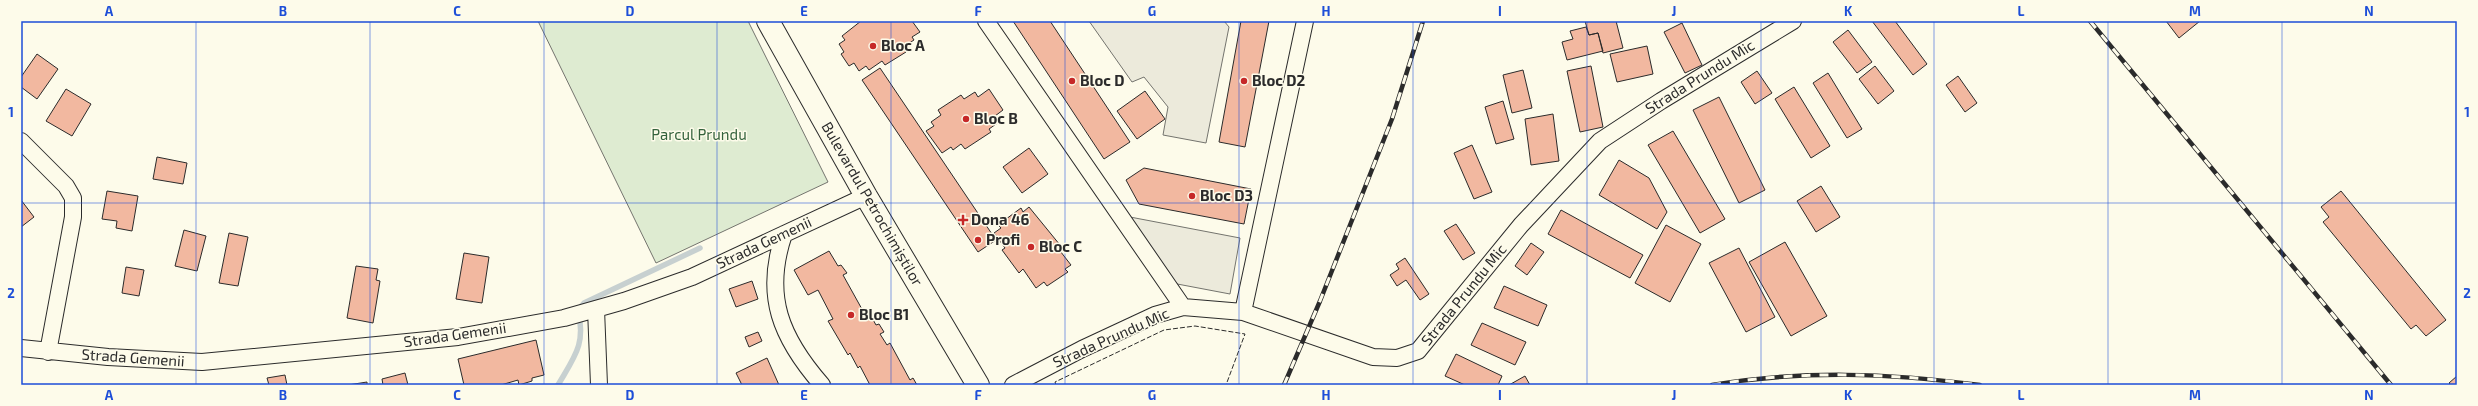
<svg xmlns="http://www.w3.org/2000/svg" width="2478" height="406" font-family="'Exo 2',sans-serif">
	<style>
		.green { fill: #deebd1; stroke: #74746e }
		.parking { fill: #eceadb; stroke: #74746e }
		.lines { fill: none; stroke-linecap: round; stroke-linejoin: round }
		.stream { stroke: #c7d0d0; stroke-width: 5.5 }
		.building { fill: #f2b8a0; stroke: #2b2b2b }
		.street-casing { stroke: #2b2b2b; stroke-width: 18 }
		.primary-casing { stroke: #2b2b2b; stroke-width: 24 }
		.street { stroke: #fdfbea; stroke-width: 16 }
		.primary { stroke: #fdfbea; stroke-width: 22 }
		.rail-casing { stroke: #2b2b2b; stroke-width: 4.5 }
		.rail { stroke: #fdfbea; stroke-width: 3; stroke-dasharray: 9; stroke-linecap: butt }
		.fence { stroke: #2b2b2b; stroke-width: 1; stroke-dasharray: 5 2; stroke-linecap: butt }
		.grid { fill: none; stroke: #1d4ed8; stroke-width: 1; stroke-opacity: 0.55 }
		.poi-dot { fill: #c62828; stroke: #fdfbea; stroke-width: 1.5 }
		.labels { text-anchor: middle; stroke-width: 3; stroke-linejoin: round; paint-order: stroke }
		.poi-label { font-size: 15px; font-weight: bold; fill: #2b2b2b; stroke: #fdfbea; text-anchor: start }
		.street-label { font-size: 15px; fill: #2b2b2b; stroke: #fdfbea }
		.park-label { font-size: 15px; fill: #34623c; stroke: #fdfbea }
		.neatline { fill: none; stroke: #1d4ed8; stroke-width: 1.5 }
		.grid-label { font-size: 13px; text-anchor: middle; font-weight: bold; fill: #1d4ed8 }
	</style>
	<rect width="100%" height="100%" fill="#fdfbea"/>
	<!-- green -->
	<path class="green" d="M538,21H748L828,182L656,263Z"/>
	<!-- parking -->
	<path class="parking" d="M1089,21H1224L1229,27L1206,143L1163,135L1168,107L1144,77L1132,82Z
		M1130,217L1240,238L1230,294L1172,283Z"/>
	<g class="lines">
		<!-- stream -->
		<path class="stream" d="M558,385C575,356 586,344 578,310L584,303L700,248"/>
	</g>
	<!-- building -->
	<path class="building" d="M861,21H912L920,32L912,37L914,40L903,47L906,52L885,65L882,61L869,70L866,66L859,71L854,63L849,66L841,54L844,52L839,44L845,40L842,36Z
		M1013,21H1050L1130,142L1104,159Z
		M1241,21H1269L1245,147L1219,142Z
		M1585,21H1616L1623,48L1603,53L1598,33L1589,35Z
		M1872,21H1895L1927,64L1913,75Z
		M2166,21H2200L2179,38Z
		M1682,23L1702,65L1685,73L1664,32Z
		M1586,27L1589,35L1598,33L1603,51L1567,60L1562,42L1573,39L1570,31Z
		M1848,30L1872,62L1857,73L1833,42Z
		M1647,46L1653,74L1617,82L1610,54Z
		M37,54L58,69L37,99L21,87V77Z
		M1591,66L1603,127L1580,132L1567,71Z
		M1875,66L1894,91L1878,104L1859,79Z
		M880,68L996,240L978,252L862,80Z
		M1523,70L1532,108L1512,113L1503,75Z
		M1757,71L1772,93L1755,104L1741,82Z
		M1828,73L1862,129L1847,138L1813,83Z
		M1958,76L1977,103L1965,112L1946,85Z
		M1794,87L1830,146L1811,158L1775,99Z
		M66,89L91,104L72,136L46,121Z
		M989,89L1003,110L995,116L999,122L989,129L991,132L965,149L961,144L953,150L951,147L942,153L926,131L934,126L931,122L941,115L938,110L961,95L964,99L975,92L978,97Z
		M1145,91L1165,119L1137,139L1117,111Z
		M1719,97L1765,190L1739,203L1693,110Z
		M1503,101L1514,139L1496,144L1485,107Z
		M1553,114L1559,161L1531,165L1525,119Z
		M1673,131L1725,219L1700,233L1648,145Z
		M1472,145L1492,192L1474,199L1454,153Z
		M1029,148L1048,174L1022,193L1003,167Z
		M157,157L187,163L183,184L153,179Z
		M1619,160L1649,178L1667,212L1657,229L1599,195Z
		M1144,168L1251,189L1244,224L1139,204L1126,180Z
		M1821,186L1840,217L1816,232L1797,201Z
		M107,191L138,196L132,231L116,228L117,221L102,219Z
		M2341,191L2446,320L2426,336L2416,325L2411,329L2323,222L2329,217L2321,207Z
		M21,200L34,217L21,227Z
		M1029,207L1060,245L1057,247L1071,265L1065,269L1068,272L1047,286L1044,282L1036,288L1023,269L1019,273L1002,250L1005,248L994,233L1001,228L998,225L1021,208L1023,212Z
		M1561,210L1643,255L1630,278L1548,234Z
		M1456,224L1475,253L1463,260L1444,231Z
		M1666,225L1701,244L1670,302L1635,283Z
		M184,230L206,236L197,271L175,266Z
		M229,233L248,237L238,286L219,283Z
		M1785,242L1827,316L1791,336L1749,262Z
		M1531,243L1544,252L1527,275L1515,266Z
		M1739,248L1775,317L1746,332L1709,263Z
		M829,251L838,266L841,265L847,273L843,275L863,311L867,309L876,325L879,324L884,332L880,334L887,345L890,343L910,380L913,378L917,385H870L860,366L858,368L850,353L848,355L828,321L833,319L818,290L808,295L794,270Z
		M464,253L489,257L482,303L456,299Z
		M1405,258L1429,294L1420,300L1406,280L1397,286L1390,275L1399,269L1396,264Z
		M356,266L378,269L376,280L380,281L373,323L347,318Z
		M126,267L144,270L139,296L122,293Z
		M752,281L758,299L736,307L729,289Z
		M1504,286L1547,305L1538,326L1494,308Z
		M1482,323L1526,342L1515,365L1471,345Z
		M758,332L762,341L749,347L745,337Z
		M536,340L544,375L532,378V381L519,385L518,380L501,385H464L458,359Z
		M1456,354L1502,376L1498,385H1465L1445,376Z
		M767,358L779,385H742L736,373Z
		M405,373L408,385H383L382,379Z
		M285,375L287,385H269L267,378Z
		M1525,376L1530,385H1509Z
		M2457,376V385H2451L2449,383Z
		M367,382V385H348Z"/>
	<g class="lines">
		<!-- street casing -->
		<g class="street-casing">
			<path id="street" d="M986,21L1183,307
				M21,141L66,186L73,198V217L48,352
				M784,234C763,296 781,338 822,385
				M596,309L599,385
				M1243,312L1305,21
				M21,348L108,357L202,362L458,337L564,318L624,301L692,277L866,196
				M1013,385L1082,349L1155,315L1183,307L1243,312L1373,357L1397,358L1418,351L1521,225L1600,141L1661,101L1793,21"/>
		</g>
		<!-- primary casing -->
		<g class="primary-casing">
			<path id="primary" d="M768,21L866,196L978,385"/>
		</g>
		<!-- street -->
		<use href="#street" class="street"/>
		<!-- primary -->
		<use href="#primary" class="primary"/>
		<!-- rail casing -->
		<g class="rail-casing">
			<path id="rail" d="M2090,21L2391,385
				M1284,385L1320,301L1392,119L1423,21
				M1712,385C1802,370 1889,373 1980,385"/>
		</g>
		<!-- rail -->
		<use href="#rail" class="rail"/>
		<!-- fence -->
		<path class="fence" d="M1056,385L1055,382L1164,330L1195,326L1245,334L1226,385"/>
	</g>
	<!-- grid -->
	<path class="grid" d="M196,21V385M370,21V385M544,21V385M717,21V385M891,21V385M1065,21V385M1239,21V385M1413,21V385M1587,21V385M1761,21V385M1934,21V385M2108,21V385M2282,21V385M21,203H2457"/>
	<!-- markers -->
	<g class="poi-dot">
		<circle cx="873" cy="46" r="4"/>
		<circle cx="1072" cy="81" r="4"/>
		<circle cx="1244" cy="81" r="4"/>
		<circle cx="966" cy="119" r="4"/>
		<circle cx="1192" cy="196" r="4"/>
		<path d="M961 214h4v4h4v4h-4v4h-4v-4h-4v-4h4z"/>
		<circle cx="978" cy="240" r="4"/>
		<circle cx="1031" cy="247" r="4"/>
		<circle cx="851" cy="315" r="4"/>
	</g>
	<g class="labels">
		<!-- poi labels -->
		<g class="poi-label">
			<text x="881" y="51">Bloc A</text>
			<text x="1080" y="86">Bloc D</text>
			<text x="1252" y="86">Bloc D2</text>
			<text x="974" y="124">Bloc B</text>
			<text x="1200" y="201">Bloc D3</text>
			<text x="971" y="225">Dona 46</text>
			<text x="986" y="245">Profi</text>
			<text x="1039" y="252">Bloc C</text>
			<text x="859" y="320">Bloc B1</text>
		</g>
		<!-- street labels -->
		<g class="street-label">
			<text transform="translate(1700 77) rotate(-32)" y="5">Strada Prundu Mic</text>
			<text transform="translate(872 204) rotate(60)" y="5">Bulevardul Petrochimiștilor</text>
			<text transform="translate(764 243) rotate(-25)" y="5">Strada Gemenii</text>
			<text transform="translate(1464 295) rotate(-51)" y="5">Strada Prundu Mic</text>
			<text transform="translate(455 335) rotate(-8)" y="5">Strada Gemenii</text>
			<text transform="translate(1111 338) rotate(-24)" y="5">Strada Prundu Mic</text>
			<text transform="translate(133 358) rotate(4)" y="5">Strada Gemenii</text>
		</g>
		<!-- park labels -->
		<g class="park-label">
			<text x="699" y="140">Parcul Prundu</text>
		</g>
	</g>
	<!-- border -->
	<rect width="2478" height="406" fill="none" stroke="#fdfbea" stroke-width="44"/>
	<rect x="22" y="22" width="2434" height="362" class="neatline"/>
	<g class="grid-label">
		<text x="109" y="16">A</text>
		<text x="283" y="16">B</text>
		<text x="457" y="16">C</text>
		<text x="630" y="16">D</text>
		<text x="804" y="16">E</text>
		<text x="978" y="16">F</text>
		<text x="1152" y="16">G</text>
		<text x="1326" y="16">H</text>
		<text x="1500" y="16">I</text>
		<text x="1674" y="16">J</text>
		<text x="1848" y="16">K</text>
		<text x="2021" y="16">L</text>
		<text x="2195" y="16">M</text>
		<text x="2369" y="16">N</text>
		<text x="11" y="117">1</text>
		<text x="2467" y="117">1</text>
		<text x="11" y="298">2</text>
		<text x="2467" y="298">2</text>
		<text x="109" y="400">A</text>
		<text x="283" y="400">B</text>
		<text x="457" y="400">C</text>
		<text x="630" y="400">D</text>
		<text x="804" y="400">E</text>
		<text x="978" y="400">F</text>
		<text x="1152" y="400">G</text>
		<text x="1326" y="400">H</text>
		<text x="1500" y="400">I</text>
		<text x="1674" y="400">J</text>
		<text x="1848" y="400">K</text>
		<text x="2021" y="400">L</text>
		<text x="2195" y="400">M</text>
		<text x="2369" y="400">N</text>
	</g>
</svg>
